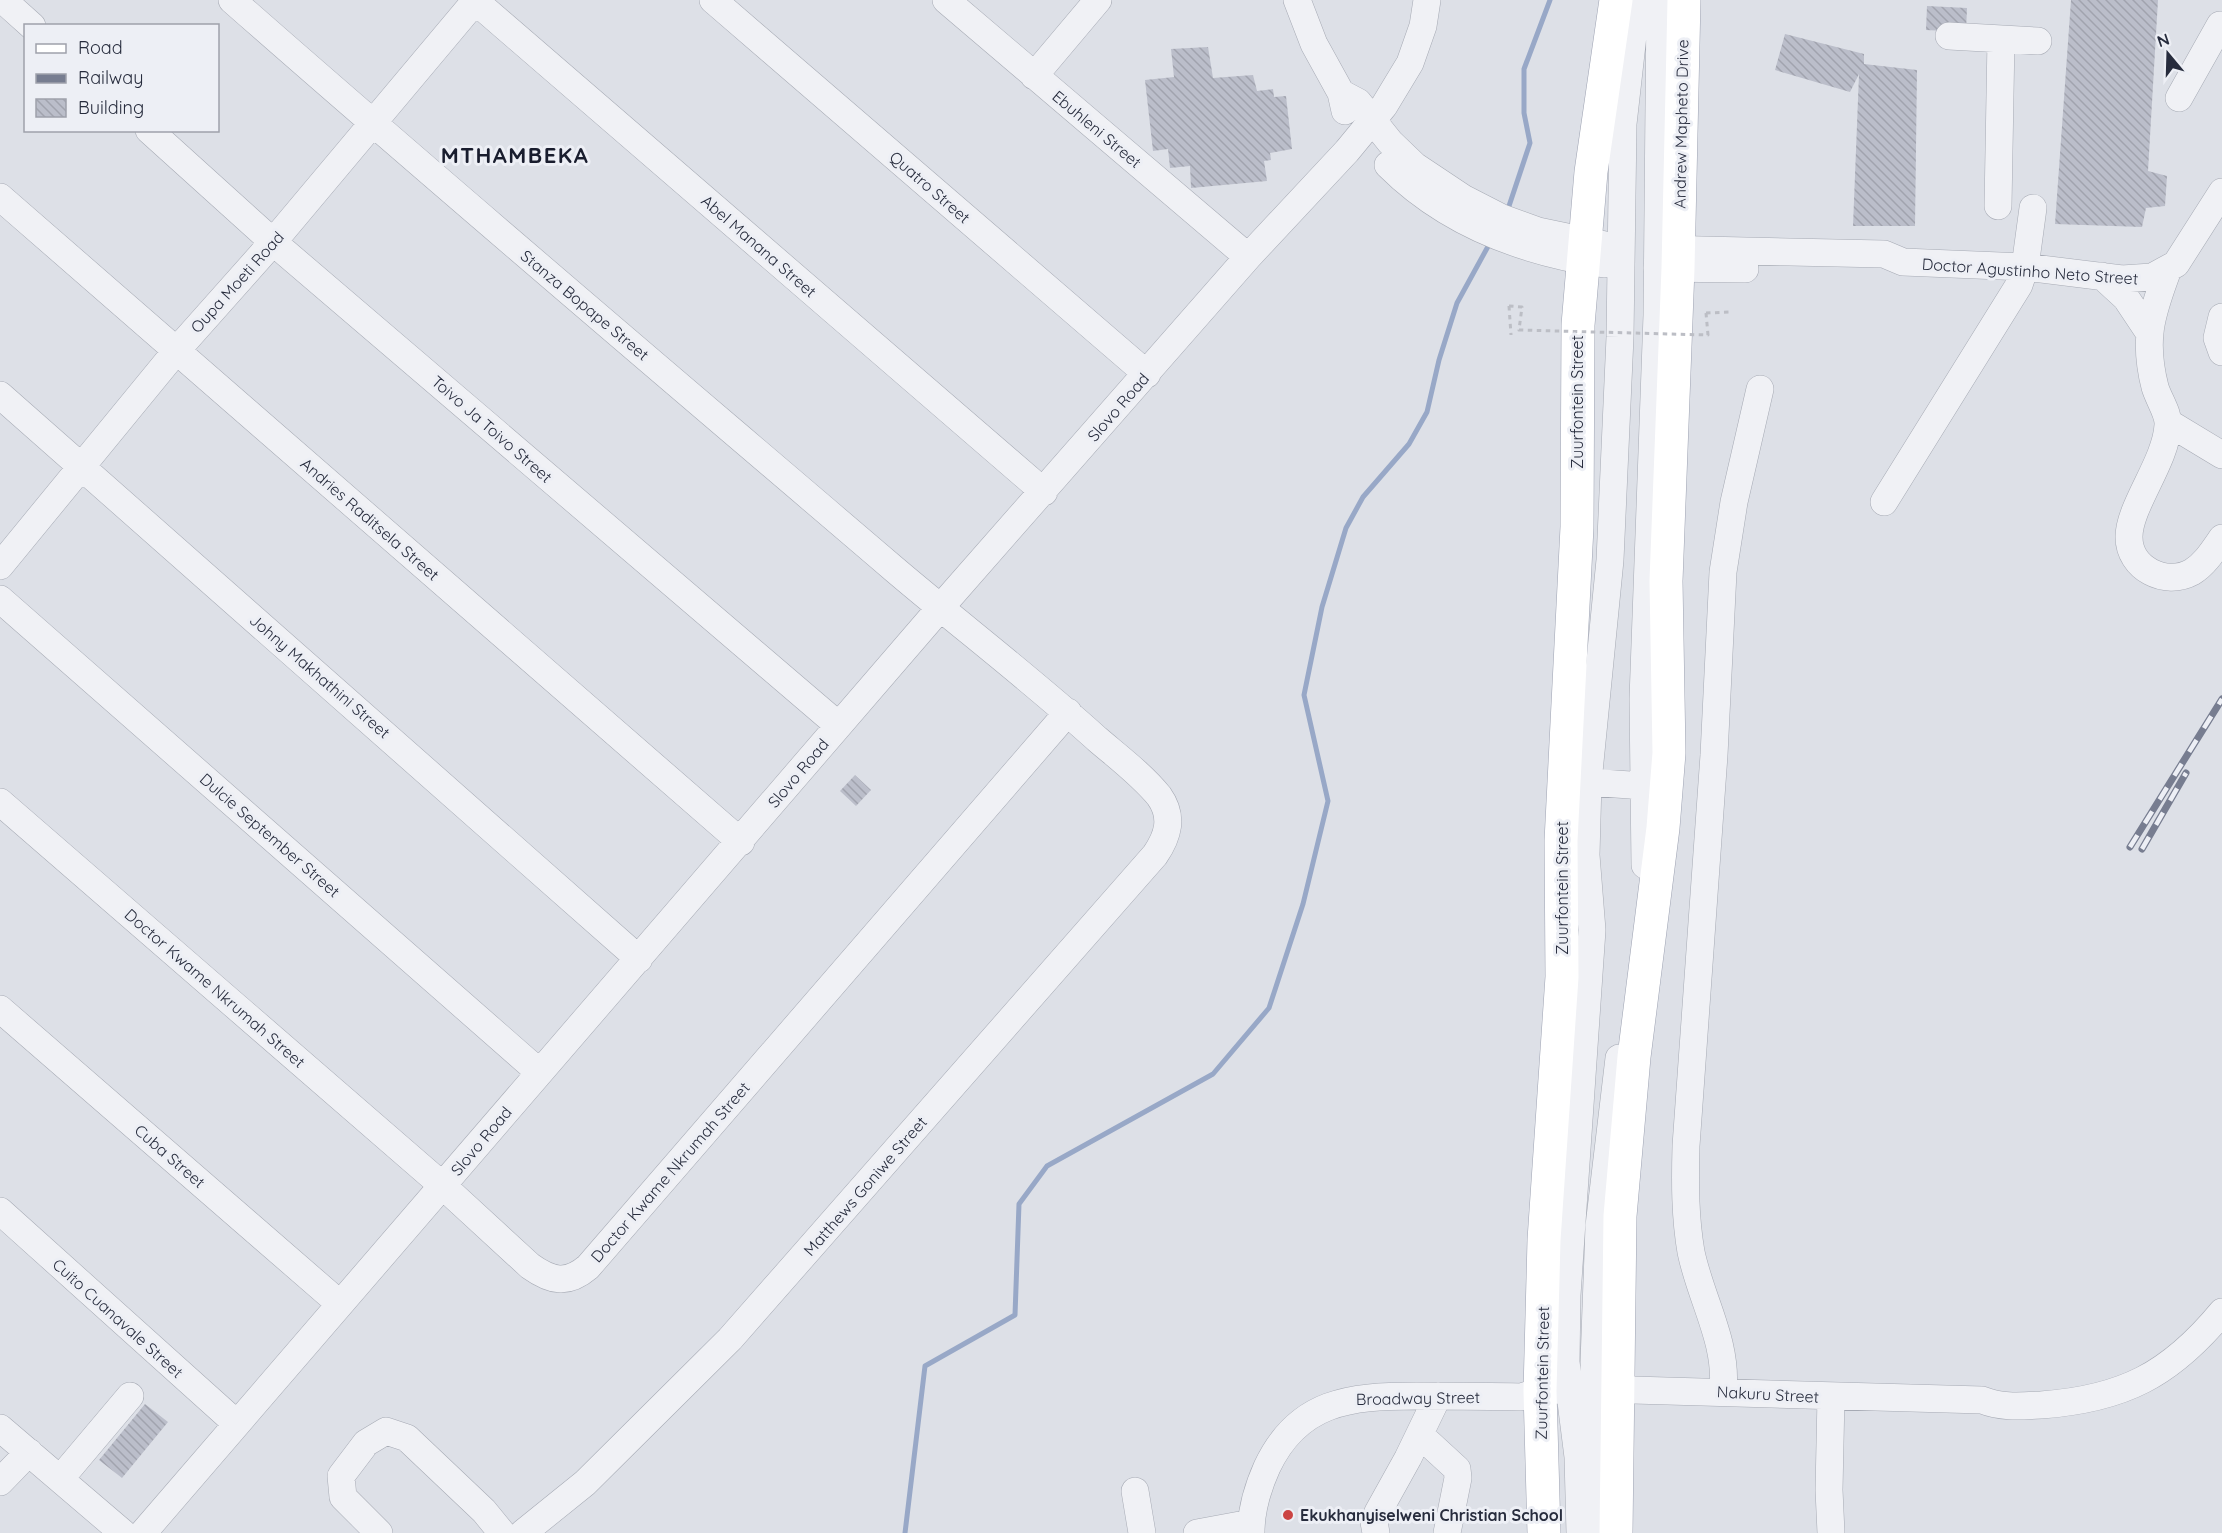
<svg xmlns="http://www.w3.org/2000/svg" width="2222" height="1533" font-family="Quicksand,sans-serif">
	<style>
		.lines { fill: none; stroke-linecap: round; stroke-linejoin: round }
		.stream { stroke: #98a8c7; stroke-width: 5 }
		.building { fill: url(#building-back-hatch) }
		.minor-casing { stroke: #a6aab4; stroke-width: 28 }
		.major-casing { stroke: #9da2b2; stroke-width: 34 }
		.path { stroke: #bcbec5; stroke-width: 3; stroke-dasharray: 4.5 4.5; stroke-linecap: butt }
		.minor { stroke: #f0f1f5; stroke-width: 27 }
		.major { stroke: #fff; stroke-width: 33 }
		.rail-casing { stroke: #777d90; stroke-width: 7 }
		.rail { stroke: #edeff5; stroke-width: 4.5; stroke-dasharray: 14; stroke-linecap: butt }
		.path-bridge { stroke: #bcbec5; stroke-width: 3; stroke-dasharray: 4.5 4.5; stroke-linecap: butt }
		.poi-dot { fill: #cb4443; stroke: #edeff5; stroke-width: 2 }
		.labels { text-anchor: middle; stroke-width: 6; stroke-linejoin: round; paint-order: stroke }
		.street-label { font-size: 16px; fill: #272c3d; stroke: #edeff5 }
		.poi-label { font-size: 16px; font-weight: bold; fill: #272c3d; stroke: #edeff5; text-anchor: start }
		.district-label { font-size: 22px; font-weight: bold; letter-spacing: 1.5px; fill: #191d2e; stroke: #edeff5 }
	</style>
	<defs>
		<pattern id="building-back-hatch" width="6" height="6" patternUnits="userSpaceOnUse" patternTransform="scale(1.5)"><rect width="6" height="6" fill="#bbbeca"/><path d="M-1 5l2 2M0 0l6 6M5-1l2 2" fill="none" stroke="#a1a3ae"/></pattern>
	</defs>
	<rect width="100%" height="100%" fill="#dde0e7"/>
	<g class="lines">
		<!-- stream -->
		<path class="stream" d="M1507,212L1530,143L1524,113V69L1550,0
			M905,1533L925,1366L1015,1315L1019,1204L1047,1166L1213,1074L1269,1008L1303,904L1328,801L1304,695L1322,607L1346,528L1363,497L1409,444L1427,412L1439,360L1457,303L1491,241"/>
	</g>
	<!-- building -->
	<path class="building" d="M2071,0H2158L2148,171L2167,176L2165,206L2146,208L2142,227L2055,224Z
		M1927,6L1967,8L1966,32L1926,30Z
		M1785,34L1864,54V64L1917,70L1915,226H1853L1859,74L1850,92L1775,70Z
		M1208,47L1213,78L1253,75L1257,91L1273,89L1274,97L1286,96L1292,149L1270,153L1271,160L1264,161L1267,181L1191,188L1190,166L1170,168L1168,149L1153,151L1145,80L1174,77L1171,49Z
		M855,775L871,790L856,806L840,791Z
		M145,1404L168,1422L122,1478L99,1460Z"/>
	<g class="lines">
		<!-- minor casing -->
		<g class="minor-casing">
			<path id="minor" d="M3,0L32,26
				M232,0C450,192 673,380 894,569C961,626 1032,680 1097,739C1118,757 1142,775 1159,796C1174,817 1168,836 1155,855L730,1339L585,1483L523,1533
				M474,0L1044,492
				M713,0L1147,374
				M946,0L1248,257
				M1297,0L1314,44L1341,93L1345,111
				M1949,36L2038,41
				M1034,76L1098,0
				M1341,93L1358,102L1390,142L1415,166L1463,198L1502,218L1538,231L1605,245
				M2179,98L2220,25L2222,27
				M149,130L273,242L838,725
				M1388,165C1447,224 1522,252 1604,264
				M0,197L741,842
				M1998,206L2001,39
				M1658,249L1884,254L1903,262L2025,267L2122,279L2152,277L2176,264L2222,192
				M1657,268L1745,269
				M2167,272C2151,315 2143,340 2155,387C2158,398 2169,414 2168,425C2166,462 2129,506 2129,537C2129,568 2165,587 2192,572C2205,564 2213,551 2222,538
				M2102,276L2126,298L2148,331
				M2222,317L2217,338L2222,352
				M0,395L639,959
				M2169,423L2222,455
				M1884,502L2019,285L2025,267L2033,208
				M0,566L177,350L273,242L476,0
				M0,599L539,1072
				M1588,782L1644,786
				M0,802L443,1186L530,1266C551,1281 567,1285 588,1267L1068,712
				M1645,865L1643,699L1657,315L1660,0
				M0,1009L340,1304
				M0,1211L237,1424
				M1598,1389L1982,1400C2002,1408 2021,1406 2041,1405C2123,1399 2170,1375 2222,1312
				M1723,1391C1728,1342 1701,1300 1691,1252C1685,1217 1685,1183 1686,1146L1714,755L1723,572L1734,502L1760,389
				M1831,1397L1829,1490L1831,1533
				M0,1428L123,1533
				M1420,1435L1457,1469L1458,1478L1447,1533
				M60,1479L130,1396
				M0,1482L29,1452
				M1135,1491L1142,1533
				M1599,1522L1594,1362L1599,1226L1619,1058
				M143,1533L940,608L1248,257L1347,151L1384,106L1410,63L1423,26L1427,0
				M379,1533L343,1497L341,1476L366,1443L386,1431L407,1438L484,1511L502,1533
				M1197,1533L1251,1523
				M1251,1533C1251,1511 1258,1487 1267,1467C1298,1401 1350,1396 1416,1396C1451,1396 1486,1396 1521,1397L1540,1391L1559,1390
				M1376,1533L1374,1522L1378,1512L1408,1458L1438,1396
				M1580,1533L1578,1457L1566,1362L1567,1295L1592,930L1586,855L1588,782L1610,560L1620,337L1623,124L1637,0"/>
		</g>
		<!-- major casing -->
		<g class="major-casing">
			<path id="major" d="M1544,1533L1540,1391L1544,1240L1562,977L1561,841L1577,527L1578,325L1591,172L1616,0
				M1616,1533L1620,1216L1634,1057L1663,828L1669,753L1666,581L1678,268L1684,0"/>
		</g>
		<!-- path -->
		<path class="path" d="M1509,306L1511,335
			M1706,313L1731,312"/>
		<!-- minor -->
		<use href="#minor" class="minor"/>
		<!-- major -->
		<use href="#major" class="major"/>
		<!-- rail casing -->
		<g class="rail-casing">
			<path id="rail" d="M2130,847L2222,699
				M2142,849L2186,773"/>
		</g>
		<!-- rail -->
		<use href="#rail" class="rail"/>
		<!-- path-bridge -->
		<path class="path-bridge" d="M1509,306L1522,307L1519,330L1708,335L1706,313"/>
	</g>
	<!-- markers -->
	<circle class="poi-dot" cx="1288" cy="1515" r="6"/>
	<g class="labels">
		<!-- street labels -->
		<g class="street-label">
			<text transform="translate(1681 124) rotate(-89)" y="6">Andrew Mapheto Drive</text>
			<text transform="translate(1097 129) rotate(40)" y="6">Ebuhleni Street</text>
			<text transform="translate(930 187) rotate(41)" y="6">Quatro Street</text>
			<text transform="translate(759 246) rotate(41)" y="6">Abel Manana Street</text>
			<text transform="translate(2030 271) rotate(4)" y="6">Doctor Agustinho Neto Street</text>
			<text transform="translate(237 282) rotate(-48)" y="6">Oupa Moeti Road</text>
			<text transform="translate(585 305) rotate(40)" y="6">Stanza Bopape Street</text>
			<text transform="translate(1577 402) rotate(-90)" y="6">Zuurfontein Street</text>
			<text transform="translate(1118 407) rotate(-49)" y="6">Slovo Road</text>
			<text transform="translate(492 429) rotate(41)" y="6">Toivo Ja Toivo Street</text>
			<text transform="translate(370 519) rotate(41)" y="6">Andries Raditsela Street</text>
			<text transform="translate(320 676) rotate(41)" y="6">Johny Makhathini Street</text>
			<text transform="translate(798 773) rotate(-50)" y="6">Slovo Road</text>
			<text transform="translate(270 835) rotate(41)" y="6">Dulcie September Street</text>
			<text transform="translate(1562 888) rotate(-90)" y="6">Zuurfontein Street</text>
			<text transform="translate(215 988) rotate(41)" y="6">Doctor Kwame Nkrumah Street</text>
			<text transform="translate(481 1141) rotate(-50)" y="6">Slovo Road</text>
			<text transform="translate(170 1156) rotate(41)" y="6">Cuba Street</text>
			<text transform="translate(670 1172) rotate(-49)" y="6">Doctor Kwame Nkrumah Street</text>
			<text transform="translate(865 1186) rotate(-49)" y="6">Matthews Goniwe Street</text>
			<text transform="translate(118 1318) rotate(42)" y="6">Cuito Cuanavale Street</text>
			<text transform="translate(1542 1373) rotate(-89)" y="6">Zuurfontein Street</text>
			<text transform="translate(1768 1394) rotate(3)" y="6">Nakuru Street</text>
			<text transform="translate(1418 1398) rotate(-1)" y="6">Broadway Street</text>
		</g>
		<!-- poi labels -->
		<g class="poi-label">
			<text x="1300" y="1521">Ekukhanyiselweni Christian School</text>
		</g>
		<!-- district labels -->
		<g class="district-label">
			<text x="515" y="163">MTHAMBEKA</text>
		</g>
	</g>
	<!-- legend -->
	<rect x="24" y="24" width="195" height="108" fill="#edeff5" stroke="#9ea1ab" stroke-width="1.5"/>
	<rect x="36" y="44" width="30" height="9" fill="#ffffff" stroke="#9ea1ab" stroke-width="1.5"/>
	<text x="78" y="54" font-size="18" fill="#272c3d">Road</text>
	<rect x="36" y="74" width="30" height="9" fill="#777d90" stroke="#9ea1ab" stroke-width="1.5"/>
	<text x="78" y="84" font-size="18" fill="#272c3d">Railway</text>
	<rect x="36" y="99" width="30" height="18" fill="url(#building-back-hatch)" stroke="#9ea1ab" stroke-width="1.5"/>
	<text x="78" y="114" font-size="18" fill="#272c3d">Building</text>
	<!-- north arrow -->
	<g transform="translate(2168 54) rotate(341)" stroke="#edeff5" stroke-width="4.5" paint-order="stroke">
	<path d="M0-4.5L10 22L0 15L-10 22Z" fill="#272c3d"/>
	<text y="-9" font-size="16" font-weight="bold" text-anchor="middle" fill="#272c3d">N</text>
	</g>
</svg>
